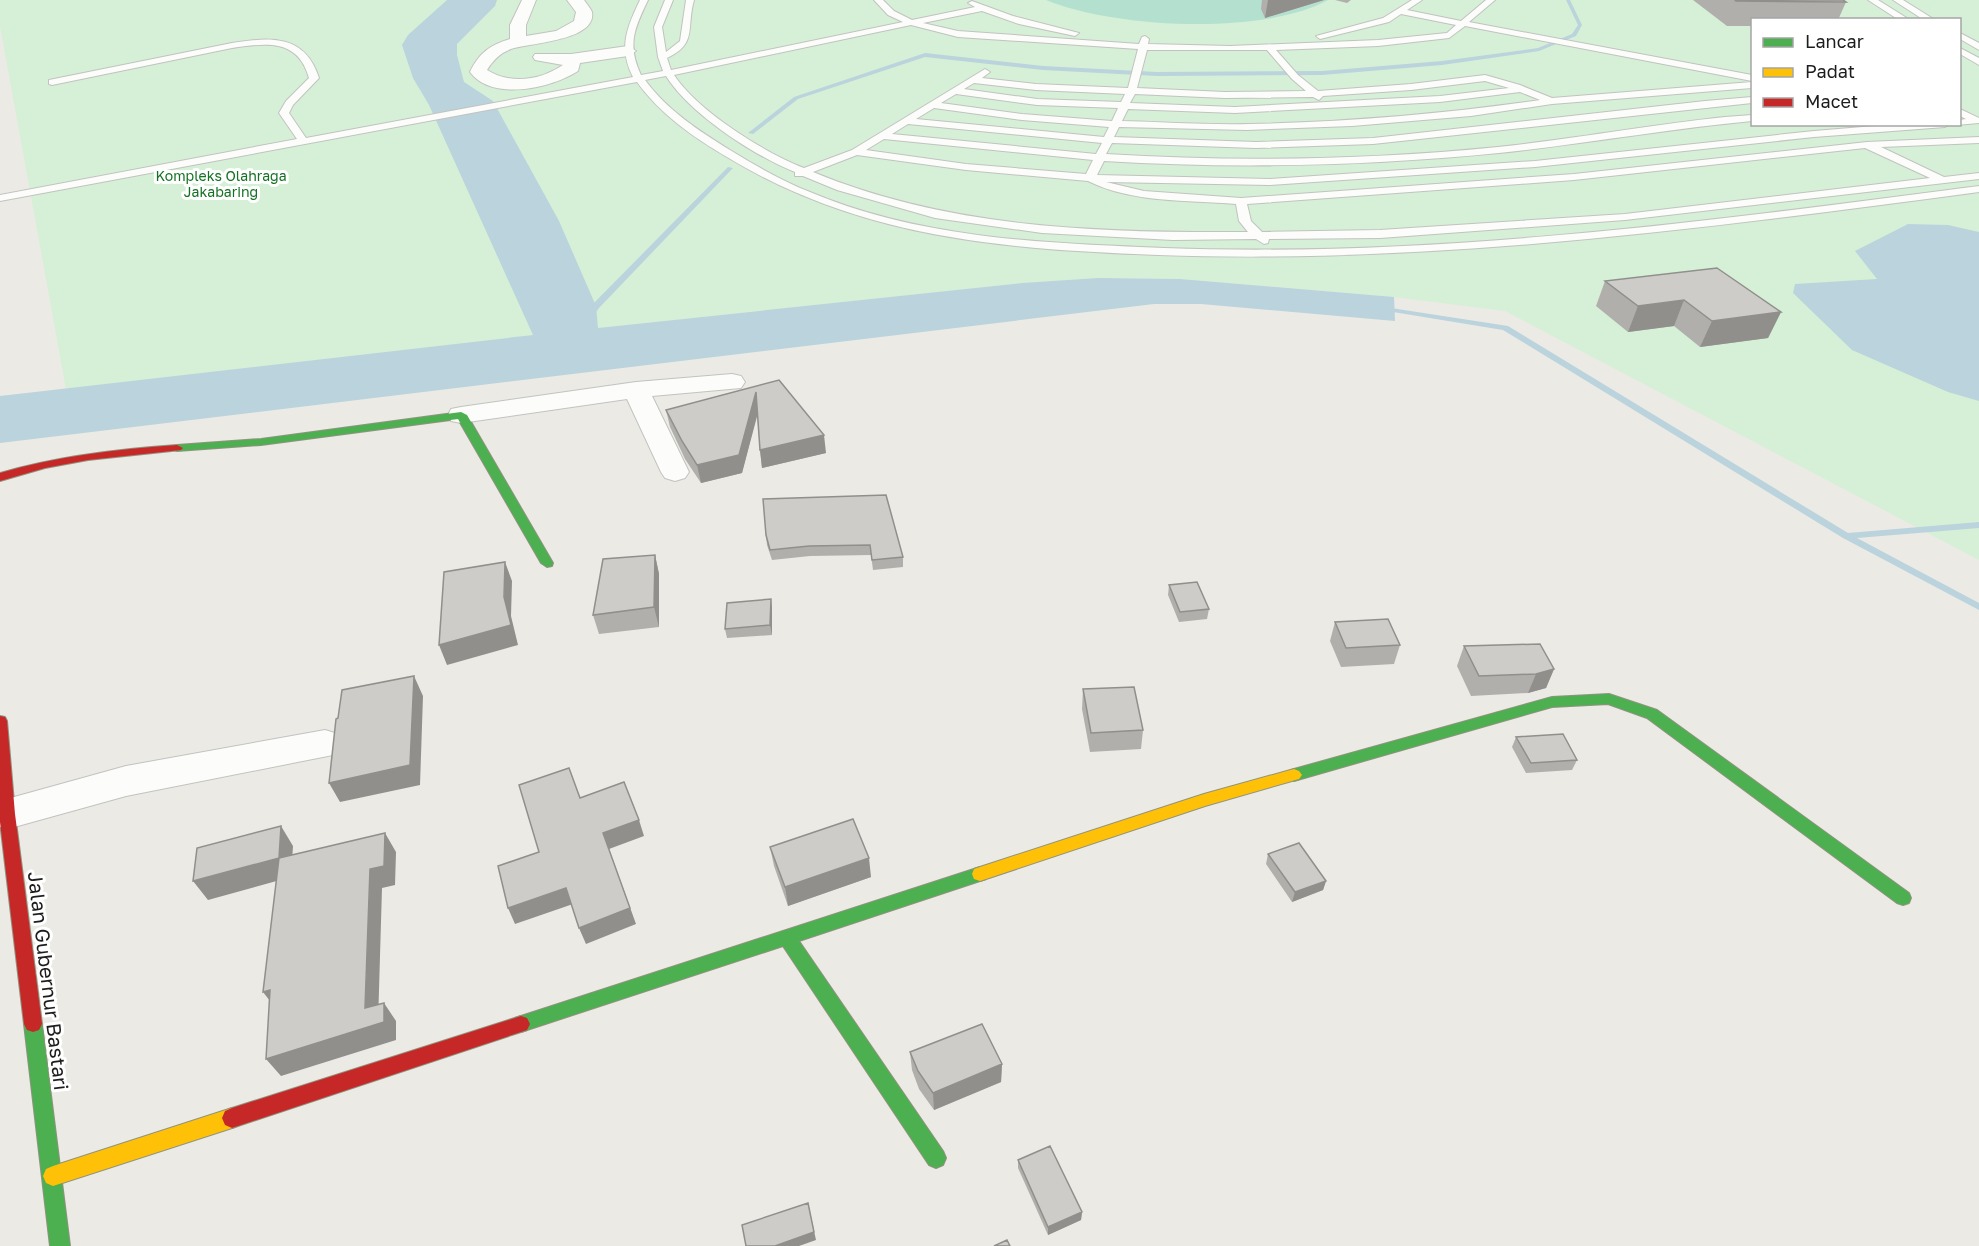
<svg xmlns="http://www.w3.org/2000/svg" width="1979" height="1246" font-family="'Golos Text',sans-serif">
	<style>
		.park { fill: #d5f0d6; fill-rule: evenodd }
		.pitch { fill: #b4e0d0 }
		.water { fill: #bbd3dc }
		.lines { fill: none; stroke-linecap: round; stroke-linejoin: round }
		.stream { fill: #bbd3dc; fill-rule: evenodd }
		.lane-casing { stroke: #c2c2c0; stroke-width: 2 }
		.street-casing { stroke: #c2c2c0; stroke-width: 2 }
		.fast-casing { stroke: #90937f; stroke-width: 2 }
		.slow-casing { stroke: #90937f; stroke-width: 2 }
		.jam-casing { stroke: #90937f; stroke-width: 2 }
		.lane { fill: #fcfcfb; fill-rule: evenodd }
		.street { fill: #fcfcfb; fill-rule: evenodd }
		.fast { fill: #4caf50; fill-rule: evenodd }
		.slow { fill: #ffc107; fill-rule: evenodd }
		.jam { fill: #c62828; fill-rule: evenodd }
		.wall { fill: #b1afac }
		.shaded-wall { fill: #908f8c }
		.building { fill: #ceccc8; stroke: #908f8c; stroke-width: 1.5 }
		.labels { text-anchor: middle; stroke-width: 6; stroke-linejoin: round; paint-order: stroke }
		.far-park-label { font-size: 14px; fill: #137222; stroke: #fff }
		.near-street-label { font-size: 20px; fill: #1d1d1d; stroke: #fff }
	</style>
	<rect width="100%" height="100%" fill="#ebeae5"/>
	<!-- park -->
	<path class="park" d="M0,0H1979V560L1505,311L1394,297L1180,279L1098,278L1022,283L533,335L66,389L0,26ZM1752,20H1960V124H1752Z"/>
	<!-- pitch -->
	<path class="pitch" d="M1046,0H1328C1262,36 1114,28 1046,0Z"/>
	<!-- water -->
	<path class="water" d="M447,0H497L495,6L457,44V55L464,82L493,101L559,221L596,306L598,328L1022,283L1098,278L1180,279L1394,297L1395,321L1201,304H1154L0,443V396L533,335L429,105L413,78L402,45L408,35Z
		M1908,224L1948,225L1979,232V401L1948,392L1852,350L1793,293L1795,284L1877,279L1855,251Z"/>
	<g class="lines">
		<!-- stream -->
		<path class="stream" d="M1566,0H1570L1582,25L1576,36L1539,51L1442,65L1322,75L1157,76L1043,70L925,57L798,99L753,134L748,133L794,97L925,53L1043,66L1157,72L1322,71L1442,61L1538,48L1572,34L1578,25Z
			M728,167L733,168L599,308L591,319H585L584,317L593,304Z
			M1378,306L1508,326L1848,533L1979,522V528L1857,538L1979,603V610L1843,538L1503,330L1381,310L1377,308Z"/>
		<!-- lane casing -->
		<g class="lane-casing">
			<path id="lane" d="M640,0H648C634,29 627,45 641,75L663,71L658,57L654,27L665,0H673L662,27L666,52L680,41L686,0H694C686,27 698,44 667,58L671,70L903,22L888,15L874,0H883L894,11L912,20L975,7L968,3L972,1L1013,16L1079,33L1075,36L1019,24L982,11L923,23L958,31L1139,44L1142,37L1145,36L1149,39L1148,44L1230,46L1378,40L1447,33L1456,25L1401,14L1389,22L1320,39L1316,36L1383,18L1412,0H1422L1407,10L1461,21L1486,0H1495L1469,22L1752,75V81L1465,26L1449,38L1378,46L1276,50L1298,75L1318,91L1411,84L1485,75L1520,85L1552,98L1752,82V88L1552,104L1471,116L1352,126L1247,130L1119,127L1114,137L1256,142L1373,138L1705,101L1752,97V103L1373,144L1256,148L1112,143L1106,154C1237,162 1368,160 1498,147C1574,139 1649,125 1725,117L1752,115V121C1668,129 1584,144 1499,153C1368,166 1235,169 1104,161L1097,175L1270,179L1535,161L1814,131L1899,124H1950L1945,127L1814,137L1535,167L1270,185L1106,182L1144,191L1241,198L1574,174L1867,142L1979,137V143L1881,147L1944,177L1979,173V179L1625,220L1380,238L1269,239L1268,243L1264,244L1256,239L1173,240L1042,233L935,218L837,190L803,176H795V172C753,155 690,114 666,76L645,80C667,110 699,131 730,150C756,166 782,181 810,192C921,239 1045,243 1164,248C1437,258 1709,221 1979,186V192C1707,228 1433,265 1158,255C1004,249 862,239 727,157C693,137 660,114 637,82L0,201V195L297,139L279,113L286,101L309,78C298,38 266,43 232,48L52,85L49,84V80L232,43C270,37 305,34 319,78L293,105L289,113L306,138L633,77C618,48 627,27 640,0ZM911,25L958,37L1138,49L1128,88L1036,84L982,78L990,72L985,69L852,150L804,168C763,152 698,111 674,75ZM1147,50H1267L1292,79L1306,91L1225,92L1137,88ZM1485,81L1509,88L1440,96L1235,107L1130,103L1135,94L1225,98L1313,97L1319,100L1323,96L1411,90ZM974,83L1036,90L1125,94L1121,102L1037,99L964,89ZM1520,92L1540,100C1443,114 1347,122 1249,124C1207,125 1164,122 1122,121L1128,109L1235,113L1440,102ZM956,94L1037,105L1118,108L1112,121L1022,114L941,103ZM934,108L1022,120L1109,127L1104,137L916,119ZM908,124L1102,143L1096,154L892,134ZM884,139L1093,160L1086,174L966,164L866,150ZM1865,148L1930,178L1625,214L1380,230L1262,232L1251,221L1247,204L1574,180ZM857,155L966,170L1088,181C1132,203 1187,200 1236,204L1239,221L1248,232C1102,233 950,229 813,172Z
				M1868,0H1878L1910,20H1899Z
				M1893,0H1903L1935,20H1924Z
				M1960,33L1979,43V50L1960,39Z
				M1960,48L1979,58V65L1960,54Z
				M1960,109L1979,118V123L1956,125L1960,124V120L1966,119L1960,116Z"/>
		</g>
		<!-- street casing -->
		<g class="street-casing">
			<path id="street" d="M522,0H536L526,25V36L556,31L574,21L576,12L567,0H584C586,3 591,9 592,12C597,41 527,43 511,49C500,53 493,60 487,70C511,85 541,80 563,65L535,60L533,57L535,54H571L628,46L636,51L628,56L580,63L578,71C552,88 492,102 470,72C479,53 490,45 510,39V25Z
				M732,374L741,376L745,382L741,388L652,396L689,472L685,478L675,481L665,478L661,472L627,399L461,423L451,421L448,415L451,409L461,407L636,382Z
				M325,730L338,734L343,744L338,754L126,796L7,829L0,827V801L7,799L126,766Z"/>
		</g>
		<!-- fast casing -->
		<g class="fast-casing">
			<path id="fast" d="M461,412L467,415L553,563L552,566L547,567L541,563L458,419L261,445L177,451L171,448L177,445L261,439Z
				M1609,694L1657,710L1909,893L1911,898L1909,903L1903,905L1897,903L1647,718L1608,704L1552,707L1294,781L1289,779L1286,775L1289,771L1294,769L1552,697Z
				M980,867L986,869L988,874L986,879L799,941L943,1151L946,1158L943,1165L936,1168L929,1165L783,946L521,1032L515,1030L512,1024L515,1018L521,1016Z
				M33,1016L39,1018L42,1024L70,1246H50L24,1024L27,1018Z"/>
		</g>
		<!-- slow casing -->
		<g class="slow-casing">
			<path id="slow" d="M1294,769L1299,771L1302,775L1299,779L1205,806L980,881L974,879L972,874L974,869L980,867L1204,794Z
				M232,1108L239,1111L242,1118L239,1125L232,1128L53,1186L46,1183L43,1176L46,1169L53,1166Z"/>
		</g>
		<!-- jam casing -->
		<g class="jam-casing">
			<path id="jam" d="M177,445L183,448L181,450L88,460L45,468L0,481V473C58,456 117,449 177,445Z
				M0,716L5,717L7,721L15,814L42,1024L39,1030L33,1032L27,1030L24,1024L0,822Z
				M521,1016L527,1018L530,1024L527,1030L521,1032L232,1128L225,1125L222,1118L225,1111L232,1108Z"/>
		</g>
		<!-- lane -->
		<use href="#lane" class="lane"/>
		<!-- street -->
		<use href="#street" class="street"/>
		<!-- fast -->
		<use href="#fast" class="fast"/>
		<!-- slow -->
		<use href="#slow" class="slow"/>
		<!-- jam -->
		<use href="#jam" class="jam"/>
	</g>
	<!-- wall -->
	<path class="wall" d="M1262,0H1324L1265,18L1261,9Z
		M1335,0H1351L1347,3Z
		M1693,0H1843L1846,2L1838,20H1752V26H1727Z
		M1605,281L1781,312L1768,338L1700,347L1674,326L1628,332L1596,306Z
		M779,380L826,453L762,468L760,450L757,414L742,473L701,483L685,459L670,427L666,410Z
		M763,499L903,557V567L873,570L871,555L810,556L772,560L767,545L766,535Z
		M655,555L659,574V627L599,634L593,615Z
		M1169,585L1209,609L1207,619L1179,622L1168,595Z
		M771,599L772,609V635L727,638L725,629Z
		M1335,622L1400,645L1394,664L1341,667L1330,641Z
		M1464,646L1554,669L1546,688L1528,693L1471,696L1457,666Z
		M1083,689L1143,730L1141,749L1090,752L1082,709Z
		M1516,737L1577,760L1572,770L1526,773L1512,747Z
		M770,847L871,877L788,906L774,866Z
		M1268,854L1326,881L1323,890L1292,902L1266,864Z
		M910,1052L1002,1064L1001,1082L934,1110L919,1089L912,1070Z
		M1018,1160L1082,1212L1081,1220L1048,1235L1018,1168Z"/>
	<!-- shaded-wall -->
	<path class="shaded-wall" d="M1268,0H1324L1265,18Z
		M1684,300L1674,326L1628,332L1638,306Z
		M1781,312L1768,338L1700,347L1712,321Z
		M756,392L759,409L742,473L701,483L697,465Z
		M824,435L826,453L762,468L760,450Z
		M655,555L659,574V627L654,607Z
		M505,562L512,581L511,616L518,645L447,665L439,645L504,597Z
		M771,599L772,609V635L770,625Z
		M1554,669L1546,688L1528,693L1536,674Z
		M414,676L423,696L420,785L340,802L329,783Z
		M639,820L644,836L609,849L636,924L586,944L579,928L603,833Z
		M281,826L293,846L291,877L279,858Z
		M385,833L396,852L395,885L382,888L378,1024L384,1003L396,1021V1040L281,1076L266,1059L365,1008L370,869Z
		M279,858L291,877L208,900L193,881Z
		M869,858L871,877L788,906L785,887Z
		M1326,881L1323,890L1292,902L1295,892Z
		M566,888L573,904L515,924L508,908Z
		M270,990L277,1010L263,992Z
		M1002,1064L1001,1082L934,1110L933,1093Z
		M808,1203L816,1240L799,1246H775Z
		M1082,1212L1081,1220L1048,1235V1227Z"/>
	<!-- building -->
	<path class="building" d="M1735,0H1843L1846,2L1736,1Z
		M1717,268L1781,312L1712,321L1684,300L1638,306L1605,281Z
		M779,380L824,435L760,450L756,392L739,455L697,465L682,441L666,410Z
		M886,495L903,557L872,560L870,545L809,546L770,550L766,535L763,499Z
		M655,555L654,607L593,615L603,559Z
		M505,562L504,597L511,625L439,645L444,572Z
		M1197,582L1209,609L1180,612L1169,585Z
		M771,599L770,625L725,629L727,603Z
		M1388,619L1400,645L1346,648L1335,622Z
		M1540,644L1554,669L1536,674L1479,676L1464,646Z
		M414,676L410,765L329,783L336,719L338,718L342,690Z
		M1134,687L1143,730L1091,733L1083,689Z
		M1563,734L1577,760L1531,763L1516,737Z
		M569,768L580,798L624,782L639,820L603,833L630,908L579,928L566,888L508,908L498,866L539,852L519,785Z
		M853,819L869,858L785,887L770,847Z
		M281,826L279,858L385,833L384,866L370,869L365,1008L384,1003V1022L266,1059L270,990L263,992L279,858L193,881L197,848Z
		M1299,843L1326,881L1295,892L1268,854Z
		M982,1024L1002,1064L933,1093L918,1071L910,1052Z
		M1050,1146L1082,1212L1048,1227L1018,1160Z
		M808,1203L814,1232L775,1246H746L742,1225Z
		M1007,1240L1010,1246H994Z"/>
	<g class="labels">
		<!-- far-park labels -->
		<g class="far-park-label">
			<text x="221" y="181">Kompleks Olahraga<tspan x="221" dy="16">Jakabaring</tspan></text>
		</g>
		<!-- near-street labels -->
		<g class="near-street-label">
			<text transform="translate(48 981) rotate(83)" y="7">Jalan Gubernur Bastari</text>
		</g>
	</g>
	<!-- legend -->
	<rect x="1751" y="18" width="210" height="108" fill="#ffffff" stroke="#a5a5a5" stroke-width="1.5"/>
	<rect x="1763" y="38" width="30" height="9" fill="#4caf50" stroke="#a5a5a5" stroke-width="1.5"/>
	<text x="1805" y="48" font-size="18" fill="#1d1d1d">Lancar</text>
	<rect x="1763" y="68" width="30" height="9" fill="#ffc107" stroke="#a5a5a5" stroke-width="1.5"/>
	<text x="1805" y="78" font-size="18" fill="#1d1d1d">Padat</text>
	<rect x="1763" y="98" width="30" height="9" fill="#c62828" stroke="#a5a5a5" stroke-width="1.5"/>
	<text x="1805" y="108" font-size="18" fill="#1d1d1d">Macet</text>
</svg>
